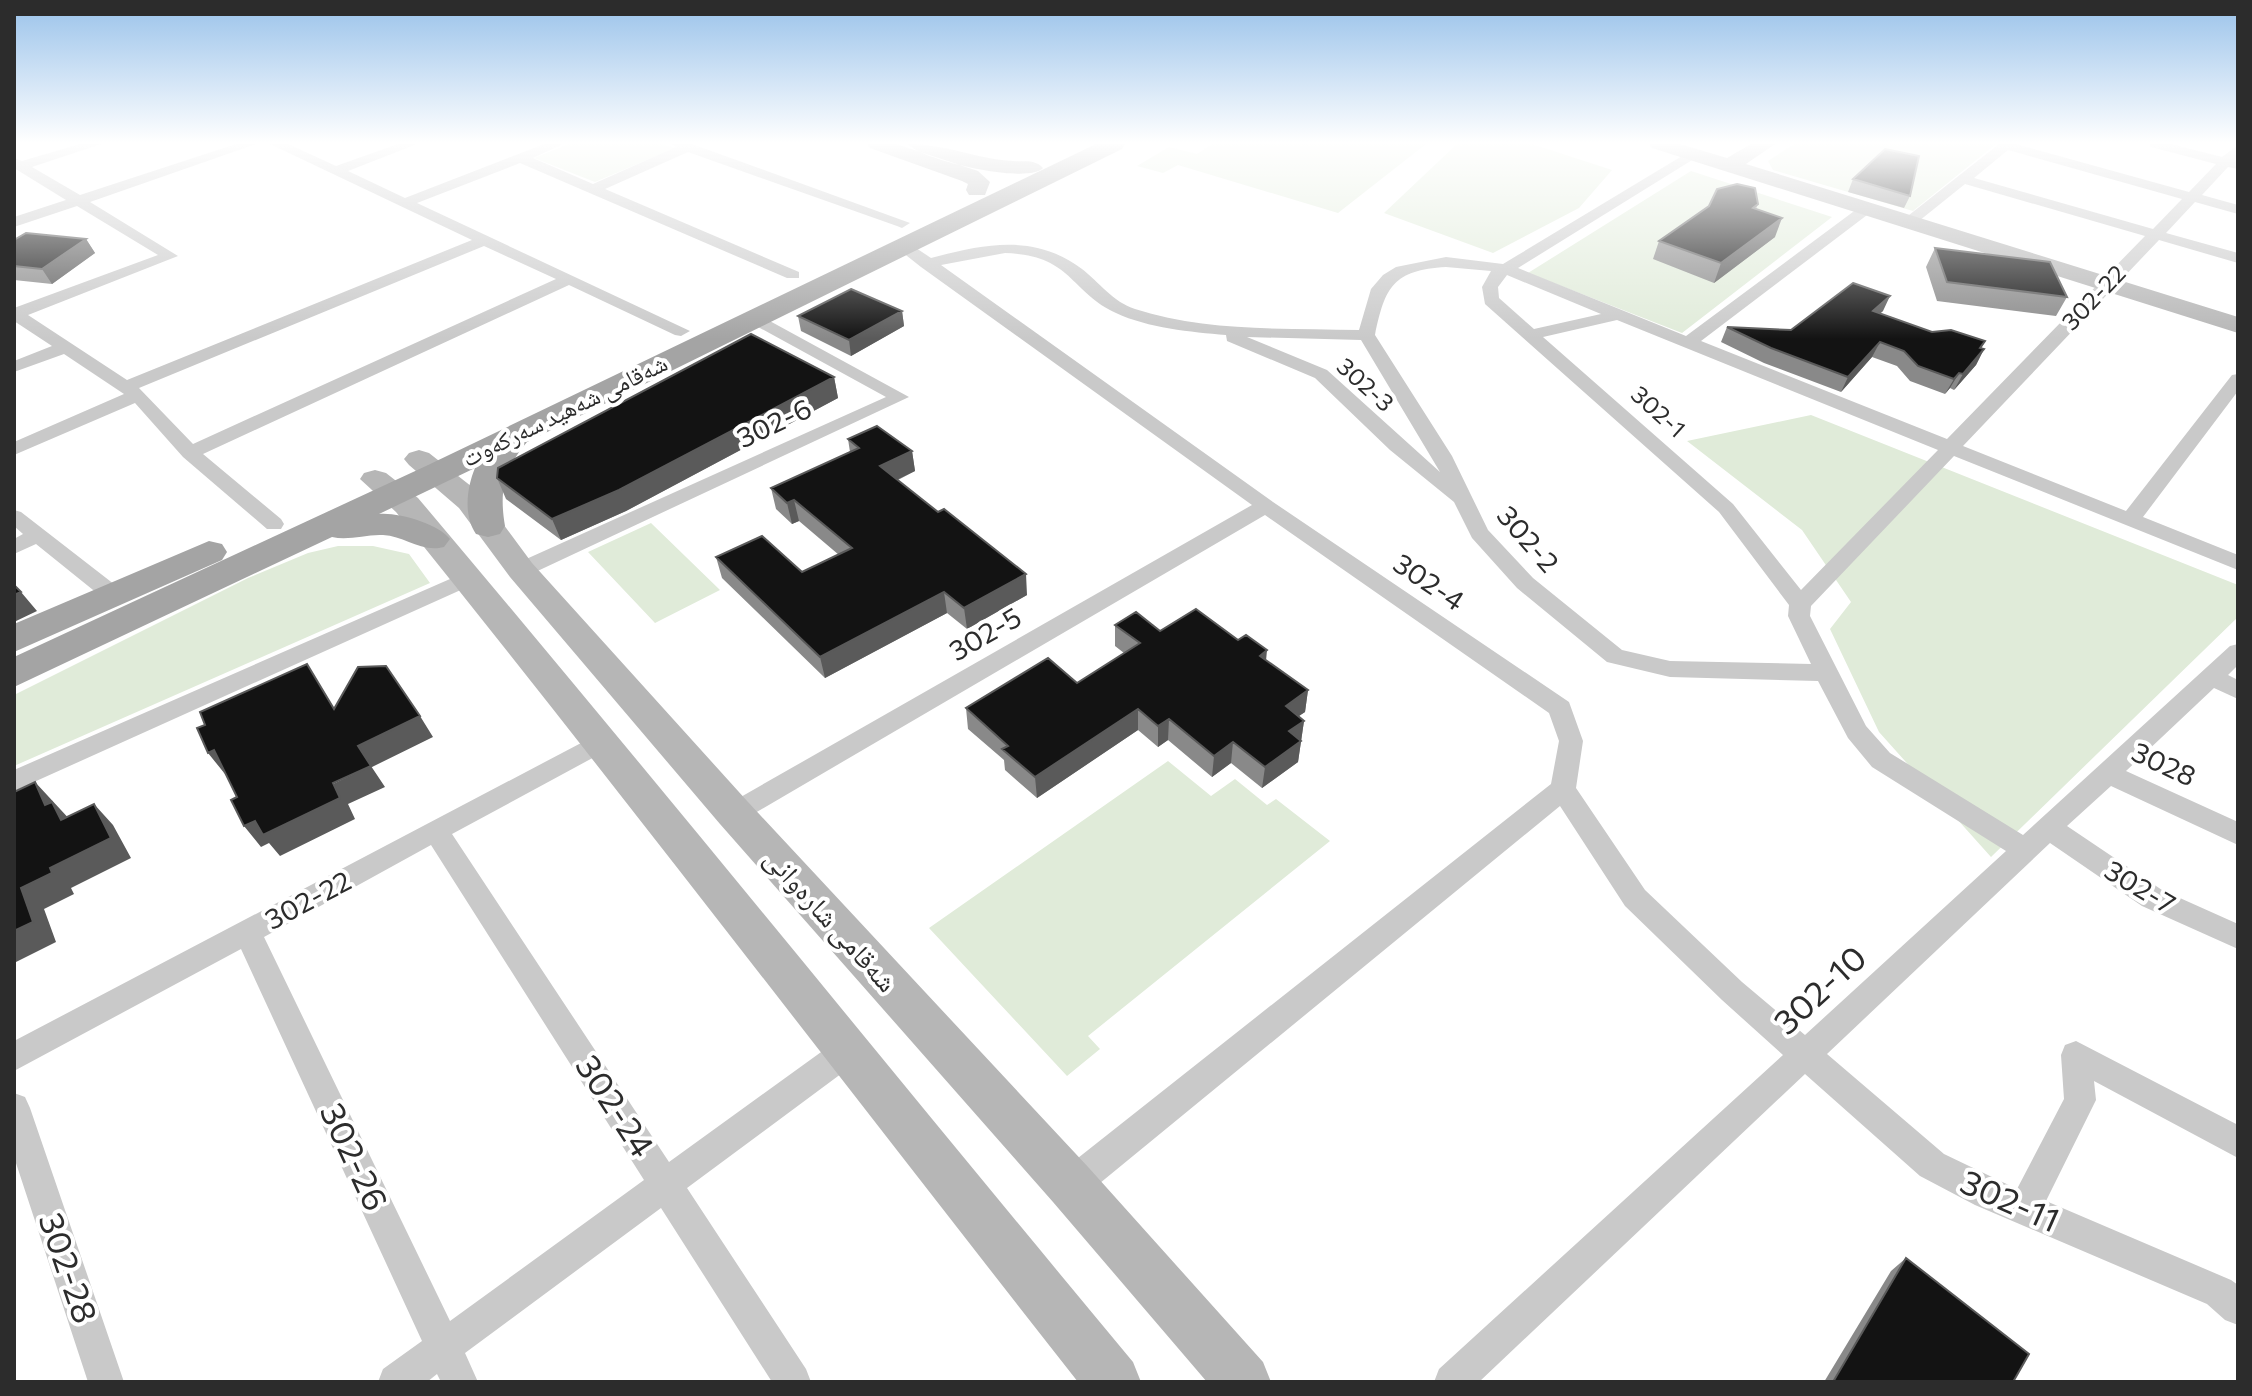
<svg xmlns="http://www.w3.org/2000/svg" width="2252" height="1396" font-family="Commissioner,'Noto Naskh Arabic',sans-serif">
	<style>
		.green { fill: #e0ebd9 }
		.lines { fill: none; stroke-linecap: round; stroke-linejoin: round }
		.street { fill: #c9c9c9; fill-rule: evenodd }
		.secondary { fill: #b6b6b6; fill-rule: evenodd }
		.primary { fill: #a4a4a4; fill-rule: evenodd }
		.wall { fill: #898989 }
		.shaded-wall { fill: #5a5a5a }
		.building { fill: #131313; stroke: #5a5a5a; stroke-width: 2 }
		.labels { text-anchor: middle; stroke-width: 8; stroke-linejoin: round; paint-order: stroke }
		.far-street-label { font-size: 24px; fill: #2c2c2c; stroke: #fff }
		.street-label { font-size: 28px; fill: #2c2c2c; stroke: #fff }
		.near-street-label { font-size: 34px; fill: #2c2c2c; stroke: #fff }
	</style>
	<rect width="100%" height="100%" fill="#fff"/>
	<!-- green -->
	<path class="green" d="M569,144H662L675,148L595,182L534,158Z
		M1212,144H1426L1338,213L1178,165L1163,173L1137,166L1169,147L1197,154Z
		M1457,144H1532L1612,170L1579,208L1493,253L1384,213Z
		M1794,144H1996L1913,211L1773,170L1768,161Z
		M1691,171L1832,217L1682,333L1528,273Z
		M1811,415L2238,585V617L1991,857L1879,732L1830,629L1851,602L1802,530L1687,441Z
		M651,523L720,590L655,623L588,552Z
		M338,546H373L409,554L430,583L14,766V695L248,578L308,553Z
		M1168,761L1211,796L1235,779L1267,805L1276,799L1330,841L1088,1036L1100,1049L1067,1076L929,928Z"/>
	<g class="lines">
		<!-- street -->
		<path class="street" d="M80,144H101L32,167L80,195L236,144H256L90,202L178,256L28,315L127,380L472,240L270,144H288L336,166L398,144H417L348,171L405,198L544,144H563L533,158L593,184L676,147L672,144H692L910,223L902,228L897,226L688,152L605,189L799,272V278H787L520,163L417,203L690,331L681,336L675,335L569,285L203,454L281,519L284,524L281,529H267L183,457L135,403L14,455V442L124,394L64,354L14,372V361L52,346L14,321V308L158,255L77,206L14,227V217L66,200L14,168V158L22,161ZM484,246L556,279L193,444L139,388Z
			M1999,144H2016L2189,192L2216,164L2151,147L2149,144H2171L2222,157L2238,145V157L2235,160L2238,161V169L2228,167L2202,195L2238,205V214L2195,202L2166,233L2238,253V263L2159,240L1963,446L2126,511L2232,375L2238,374V391L2143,517L2238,555V570L1954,456L1811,606L1810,616L1866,726L1890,753L2023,835L2230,646L2238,644V665L2228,675L2238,680V699L2214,688L2126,771L2238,822V845L2111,786L2067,826L2162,890L2238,924V949L2142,906L2050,843L1827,1054L1944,1154L2017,1189L2064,1099L2061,1055L2065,1045L2076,1041L2238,1125V1158L2094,1081L2096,1100L2046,1201L2231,1280L2238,1285V1325L2225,1320L2207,1304L1975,1205L1920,1176L1805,1074L1479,1382H1434L1439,1369L1783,1055L1722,1000L1625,906L1560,806L1083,1197L1071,1201L1059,1197L1054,1185L1059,1173L1551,784L1559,741L1549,713L1265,515L743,820L734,823L725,820L721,813L725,806L1252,505L921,267L897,248V242H907L931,258C984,244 1034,233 1082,269C1099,282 1113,302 1135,309C1205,332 1285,328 1359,330L1371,289L1383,275L1396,267L1446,257L1503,264L1692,150L1699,154L1697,157L1518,268L1686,336L1861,206H1871V212L1701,341L1947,439L2145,236L1965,184L1914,225H1904V219ZM2008,150L2182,199L2153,229L1974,178ZM1005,253C1072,255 1069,291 1116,313C1148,328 1191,332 1226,335L1227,341L1315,378L1390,450L1454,502L1472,538L1517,588L1607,662L1670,677L1818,681L1848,738L1872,767L2006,851L1805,1035L1742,982L1645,890L1576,788L1583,741L1569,702L1273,502L941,265ZM1446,267L1491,271L1482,287L1485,304L1719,512L1789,605L1788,616L1811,664L1670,661L1622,650L1533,578L1488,530L1452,456L1375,335C1385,287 1393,270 1446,267ZM1507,275L1601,314L1534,329L1499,298L1498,287ZM1617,320L1938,450L1801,590L1733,504L1543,337ZM1247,337L1361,340L1440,472L1327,370Z
			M755,313L909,397L529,575H513L510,570L513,565L886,397L749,322L747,318L749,314Z
			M14,510L21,512L119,588L122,593L119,598H103L36,544L14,554V539L23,534L14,526Z
			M466,572L474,574L477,579L474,584L14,791V770Z
			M602,732L611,734L614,741L611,748L452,834L669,1162L835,1042L846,1038L857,1042L861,1052L857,1062L687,1188L806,1369L811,1382H772L661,1208L465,1353L478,1382H441L437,1374L427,1382H378L383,1369L422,1341L241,949L14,1071V1041ZM431,845L644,1180L450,1321L264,937Z
			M14,1093L25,1097L30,1108L124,1382H88L14,1157Z"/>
		<!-- secondary -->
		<path class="secondary" d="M867,144H896L978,171L990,182L985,195H969L966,190L968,184L962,181L870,148Z
			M908,144C946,144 976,159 1013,161C1024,162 1035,159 1043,168C1028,185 921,160 908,144Z
			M1649,144H1680L1727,158L1751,144H1775L1746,164L2238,317V333L1652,148Z
			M419,450L429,453L481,494L532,563L748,802L1089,1168L1263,1362L1271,1382H1207L1053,1202L720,824L510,577L459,508L409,465L404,459L409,453Z
			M375,470L386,473L418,498C660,784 894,1075 1133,1362L1141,1382H1078C850,1092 627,799 396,512L360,479L364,473Z"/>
		<!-- primary -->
		<path class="primary" d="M1096,144H1125L1122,149L527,442C504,469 499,491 505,526L500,534L488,537L476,534C463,515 467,487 475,468L379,514C398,512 439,524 450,539L444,547C421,553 405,536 383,535C366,534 349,541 332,537L14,687V657L426,466Z
			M209,541L222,544L227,552L222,560L14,652V624Z"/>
	</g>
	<!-- wall -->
	<path class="wall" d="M1853,179L1910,196L1904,208L1848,192Z
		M1758,204L1756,209L1775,237L1714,283L1653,259L1659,241Z
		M86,239L95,253L52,284L14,280V240Z
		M1935,248L2067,297L2056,316L1937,301L1926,267Z
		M902,311L904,326L851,356L801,331L798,316Z
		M1883,311L1880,313L1932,332L1985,341L1981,349H1984L1976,365L1954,390L1950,388L1945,394L1910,381L1897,366L1872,357L1841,392L1764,363L1721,342L1727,327L1791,330Z
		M834,377L838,398L626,511L561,540L506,499L497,478Z
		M848,439L912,451L915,471L898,480L1027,595L967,629L947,613L825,678L722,578L716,557L802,572L839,555L799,521L792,524L776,509L771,488L850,452Z
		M1115,625L1160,631L1266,660L1308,690L1305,712L1298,716L1304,721L1298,762L1262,788L1231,763L1212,777L1168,740L1158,747L1138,730L1037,798L1005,770L1004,760L968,729L966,708L1077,683L1124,653L1115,646Z
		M1906,1258L2013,1382H1824L1891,1271Z"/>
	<!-- shaded-wall -->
	<path class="shaded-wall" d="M1782,218L1775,237L1714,283L1721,263Z
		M86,239L95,253L52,284L42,269Z
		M1890,296L1883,311L1866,326L1873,311Z
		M902,311L904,326L851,356L849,340Z
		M1880,342L1872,357L1841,392L1848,377Z
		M1984,349L1976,365L1954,390L1963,374Z
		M1959,373L1950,388L1945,394L1954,379Z
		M834,377L838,398L626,511L561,540L552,519Z
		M912,451L915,471L884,486L880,466Z
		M794,500L799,521L792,524L787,503Z
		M1026,574L1027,595L967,629L964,608Z
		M21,592L37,611L14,622V595Z
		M944,592L947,613L825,678L820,657Z
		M1267,650L1265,672L1260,656Z
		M1308,690L1305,712L1283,727L1286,706Z
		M1138,709V730L1037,798L1035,777Z
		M420,716L433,737L372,767L358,746Z
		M1169,719L1168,740L1158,747V726Z
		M1304,721L1298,762L1262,788L1265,767L1289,731Z
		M1233,742L1231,763L1212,777L1214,756Z
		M214,750L225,774L208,753Z
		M371,766L385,787L348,804L355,819L280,856L269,843L261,847L244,826Z
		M35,782L73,823L82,841L45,805Z
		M94,804L113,825L131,858L71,888L74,894L44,909L56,942L14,963V931L21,888Z"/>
	<!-- building -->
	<path class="building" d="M1885,149L1919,156L1910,196L1853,179Z
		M1737,184L1755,188L1758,204L1753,208L1782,218L1721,263L1659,241L1709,206L1717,189Z
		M26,233L86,239L42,269L14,266V240Z
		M1935,248L2050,262L2067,297L1947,282Z
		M1853,283L1890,296L1873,311L1932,332L1951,330L1985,341L1980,348L1984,349L1963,374L1959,373L1954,379L1918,366L1904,351L1880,342L1848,377L1771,348L1727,327L1791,330Z
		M851,289L902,311L849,340L798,316Z
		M751,334L834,377L619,490L552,519L497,478L498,468Z
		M877,426L912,451L880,466L938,512L944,509L1026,574L964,608L944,592L820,657L716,557L762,536L802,572L852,548L794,500L787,503L771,488L859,448L848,439Z
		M14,585L21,592L14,595Z
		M1196,609L1238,640L1246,635L1267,650L1260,656L1308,690L1286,706L1304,721L1289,731L1301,741L1265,767L1233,742L1214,756L1169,719L1158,726L1138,709L1035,777L1002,749L1008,746L966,708L1048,658L1077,683L1140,643L1115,625L1136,612L1160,631Z
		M307,664L334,709L358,667L386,666L420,716L358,746L371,766L333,783L340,798L263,835L255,821L244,826L231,800L237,797L214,750L208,753L197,728L205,725L200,712Z
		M35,782L45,805L52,802L61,820L94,804L111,838L50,868L52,873L21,888L33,922L14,931V792Z
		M1906,1258L2029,1354L2013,1382H1833Z"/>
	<!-- sky -->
	<linearGradient id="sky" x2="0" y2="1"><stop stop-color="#99c2ea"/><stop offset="0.42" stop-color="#fff"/><stop offset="1" stop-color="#fff" stop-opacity="0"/></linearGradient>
	<rect width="2252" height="339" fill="url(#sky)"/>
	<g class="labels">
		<!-- far-street labels -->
		<g class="far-street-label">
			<text transform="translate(2094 298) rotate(-46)" y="8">302-22</text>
			<text transform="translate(1365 385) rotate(42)" y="8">302-3</text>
			<text transform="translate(565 411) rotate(-26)" y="8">شەقامی شەهید سەرکەوت</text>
			<text transform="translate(1658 412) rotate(42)" y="8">302-1</text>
		</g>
		<!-- street labels -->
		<g class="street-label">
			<text transform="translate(774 423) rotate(-25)" y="10">302-6</text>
			<text transform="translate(1528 539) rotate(49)" y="10">302-2</text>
			<text transform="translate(1429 582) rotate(34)" y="10">302-4</text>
			<text transform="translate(985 634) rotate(-30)" y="10">302-5</text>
			<text transform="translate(2164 764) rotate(25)" y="10">3028</text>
			<text transform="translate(2140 887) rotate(31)" y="10">302-7</text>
			<text transform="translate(308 900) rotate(-28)" y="10">302-22</text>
			<text transform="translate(831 920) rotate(48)" y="10">شەقامی شارەوانی</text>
		</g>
		<!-- near-street labels -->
		<g class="near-street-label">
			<text transform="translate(1820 990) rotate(-43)" y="12">302-10</text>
			<text transform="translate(615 1106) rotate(57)" y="12">302-24</text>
			<text transform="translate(354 1157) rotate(65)" y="12">302-26</text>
			<text transform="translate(2010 1201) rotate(24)" y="12">302-11</text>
			<text transform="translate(68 1268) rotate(71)" y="12">302-28</text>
		</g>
	</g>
	<!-- border -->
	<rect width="2252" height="1396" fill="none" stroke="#2c2c2c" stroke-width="32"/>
</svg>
